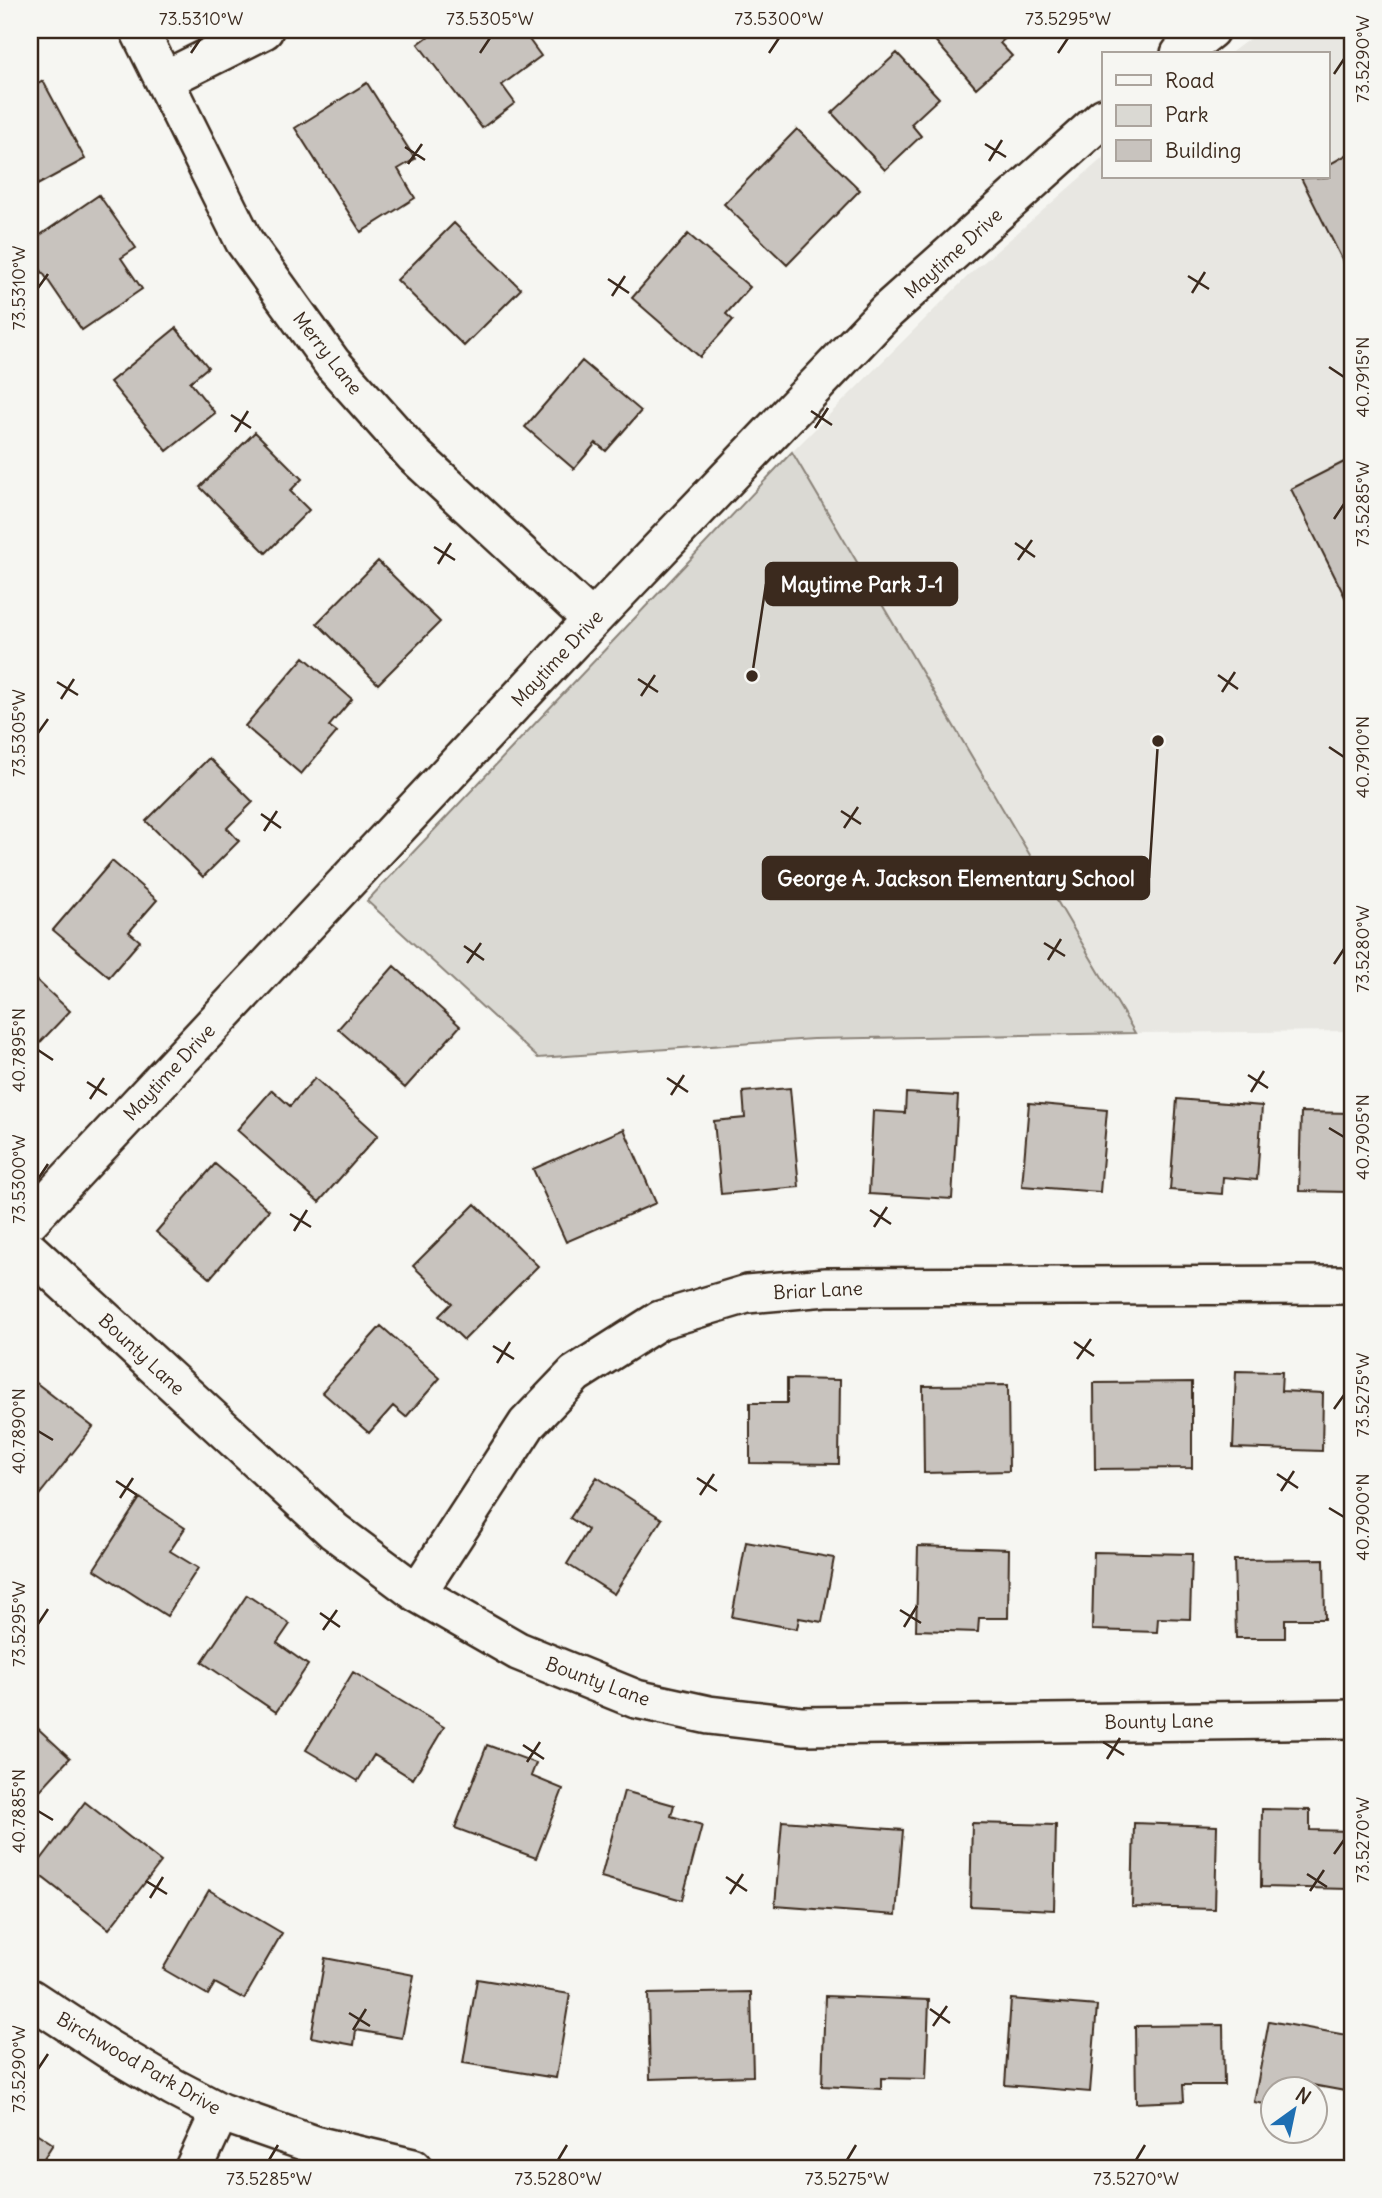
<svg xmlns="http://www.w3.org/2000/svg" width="1382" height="2198" font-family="Delius,sans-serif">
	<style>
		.built { fill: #e8e7e2 }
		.green { fill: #dad9d3; stroke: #8a8278; stroke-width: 2 }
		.building { fill: #c8c3be; stroke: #3b2a1e; stroke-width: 2 }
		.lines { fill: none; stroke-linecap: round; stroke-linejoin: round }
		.minor-casing { stroke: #3b2a1e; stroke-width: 42 }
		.minor { stroke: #f6f6f2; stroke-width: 37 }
		.ticks { fill: none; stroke: #3b2a1e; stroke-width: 2.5 }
		.labels { text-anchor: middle; stroke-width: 7; stroke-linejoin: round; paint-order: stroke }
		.street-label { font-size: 19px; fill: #3b2a1e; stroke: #f6f6f2 }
		.leader { fill: none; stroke: #3b2a1e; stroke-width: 2.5 }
		.callout-dot { fill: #3b2a1e; stroke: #f6f6f2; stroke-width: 2.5 }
		.callout { fill: #3b2a1e; stroke: #3b2a1e; stroke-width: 2.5 }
		.callout-label { font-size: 21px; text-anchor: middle; font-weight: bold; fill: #fff }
		.neatline { fill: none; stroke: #3b2a1e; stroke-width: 2.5 }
		.ticks-label { font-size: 18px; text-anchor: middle; fill: #3b2a1e }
	</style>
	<rect width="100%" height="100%" fill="#f6f6f2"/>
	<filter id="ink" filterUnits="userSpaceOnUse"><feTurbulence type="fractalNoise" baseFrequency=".0143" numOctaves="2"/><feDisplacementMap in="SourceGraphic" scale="14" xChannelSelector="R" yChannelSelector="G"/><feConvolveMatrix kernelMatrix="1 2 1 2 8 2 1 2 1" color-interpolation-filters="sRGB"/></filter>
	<g filter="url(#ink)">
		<!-- built -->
		<path class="built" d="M1261,30H1352V1031L1135,1033L792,452L969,275L1104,157V177H1328V54H1229Z"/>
		<!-- green -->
		<path class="green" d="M792,452L1135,1033L813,1039L538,1058L367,901Z"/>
		<!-- building -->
		<path class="building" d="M437,30H522L541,56L502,85L515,103L482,128L418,44Z
			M926,30H1015L1000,43L1012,56L976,88Z
			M897,53L939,98L911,124L921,136L885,170L832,113Z
			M43,81L85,159L30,189V88Z
			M367,83L415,159L398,169L415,198L361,232L295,128Z
			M797,129L860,190L787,265L724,204Z
			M1350,153L1352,158V279L1301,178L1328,177V165Z
			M99,195L136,248L121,258L142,289L82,330L30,254V242Z
			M454,223L521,289L464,346L397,280Z
			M688,234L750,287L726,314L733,320L700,357L632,298Z
			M176,328L208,367L190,382L215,413L167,451L110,382Z
			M582,361L641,411L606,451L596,443L574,469L525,427Z
			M255,432L302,479L290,491L309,510L266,553L200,487Z
			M1352,458V603L1349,605L1291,489Z
			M378,561L440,622L378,684L317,623Z
			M304,657L352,699L329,726L337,732L301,774L245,726Z
			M209,758L253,802L227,828L239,841L203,877L146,821Z
			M112,861L157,900L129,932L140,941L109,977L53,930Z
			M394,966L460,1026L405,1088L338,1029Z
			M30,974L70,1011L30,1053Z
			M315,1078L378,1135L319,1202L237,1130L272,1090L290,1106Z
			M790,1088L799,1187L721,1194L714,1121L745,1118L743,1092Z
			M906,1093L958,1096L952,1199L869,1194L873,1111L905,1113Z
			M1177,1099L1262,1106L1257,1180L1223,1177L1222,1194L1170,1190Z
			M1029,1103L1107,1110L1100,1192L1022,1186Z
			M1301,1112L1352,1113V1173H1349V1192L1299,1191Z
			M624,1129L656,1203L566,1242L533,1169Z
			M215,1164L269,1210L210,1278L156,1232Z
			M475,1204L538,1266L464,1340L439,1316L452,1303L413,1266Z
			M381,1326L440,1378L406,1417L393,1406L369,1433L322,1392Z
			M1236,1371L1282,1372L1281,1391L1323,1393L1322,1451L1233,1448Z
			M30,1378L93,1427L32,1504L30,1502Z
			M787,1379L840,1380L839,1464L750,1463V1403H787Z
			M1192,1382V1468L1095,1469L1094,1383Z
			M1008,1385L1009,1471L924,1473L923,1386Z
			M597,1477L662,1519L614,1594L567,1564L588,1530L570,1518Z
			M140,1498L185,1528L170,1551L198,1568L167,1616L94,1569Z
			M746,1542L834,1558L822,1622L799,1618L797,1629L732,1617Z
			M918,1546L1009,1549L1008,1618H979L978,1632L916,1630Z
			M1094,1552L1192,1554L1190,1619L1158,1618L1157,1632L1092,1630Z
			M1324,1559L1325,1619H1285V1638H1236L1234,1560Z
			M247,1595L290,1624L277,1643L308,1665L276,1712L202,1662Z
			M353,1672L444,1727L413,1779L374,1755L358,1781L306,1750Z
			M32,1723L70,1758L30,1801V1725Z
			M487,1745L536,1763L531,1776L563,1789L536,1858L455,1828Z
			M624,1791L674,1805L671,1816L702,1825L682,1900L601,1877Z
			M85,1802L161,1862L109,1929L33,1870Z
			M1262,1809L1310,1810V1830L1350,1831L1349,1889L1261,1887Z
			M782,1821L903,1830L896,1915L775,1906Z
			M972,1823L1056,1825L1054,1910L970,1906Z
			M1134,1823L1217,1826L1215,1909L1132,1907Z
			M209,1890L282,1933L244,1999L215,1983L208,1995L163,1969Z
			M325,1958L414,1975L402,2038L356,2030L354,2045L311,2037Z
			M477,1979L570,1994L556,2078L463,2063Z
			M751,1992L753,2076L650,2079L648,1994Z
			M825,1996L929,2000L926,2079L881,2078V2089L822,2086Z
			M1011,1999L1097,2006L1090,2092L1005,2085Z
			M1269,2021L1352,2036L1345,2091L1312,2085L1311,2090H1274V2106L1254,2102Z
			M1223,2025L1224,2085H1183L1184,2101L1136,2103L1135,2026Z
			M30,2129L53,2144L44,2158L59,2168H30Z"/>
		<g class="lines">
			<!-- minor casing -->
			<g class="minor-casing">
				<path id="minor" d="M139,30L244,241L332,363L414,455L592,620
					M1180,54L1210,30
					M164,80L264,30
					M30,1220L592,620L887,311L1104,117
					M30,1251L334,1531L417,1593L518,1651L636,1699L709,1715L802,1726L1352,1719
					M417,1593L527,1424L575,1374L660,1320L747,1294L826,1287L1352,1285
					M30,1998L108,2049L174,2088L220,2112L315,2145L413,2168
					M194,2168L220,2112"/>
			</g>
			<!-- minor -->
			<use href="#minor" class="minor"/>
		</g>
	</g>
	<!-- ticks -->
	<path class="ticks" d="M191,53L201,38M480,53L490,38M769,53L779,38M1058,53L1068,38M1334,74L1344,59M985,144L1006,157M405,147L425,160M989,161L1002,140M408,164L422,144M1188,276L1209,289M608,279L629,293M38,288L48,274M1192,293L1205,272M612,296L625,276M1329,367L1344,377M811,411L832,425M231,415L251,428M815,428L828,408M235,432L248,411M1334,519L1344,504M1015,543L1035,557M434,547L455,560M1018,560L1032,540M438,564L451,543M1218,675L1238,689M638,679L658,692M57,682L78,695M1222,692L1235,672M641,696L655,675M61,699L74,679M38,733L48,719M1329,747L1344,757M841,811L861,824M261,814L281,828M844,828L858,807M264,831L277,811M1044,943L1065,956M464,946L484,960M1048,960L1061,939M467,963L481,943M1334,964L1344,949M38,1050L53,1060M1248,1075L1268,1088M667,1078L688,1092M87,1082L107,1095M1251,1092L1264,1071M671,1095L684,1075M90,1099L104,1078M1329,1128L1344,1137M38,1179L48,1164M870,1210L891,1224M290,1214L311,1227M874,1227L887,1207M294,1231L307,1210M1074,1342L1094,1356M493,1346L514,1359M1077,1359L1091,1339M497,1363L510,1342M1334,1409L1344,1395M38,1431L53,1440M1277,1474L1298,1488M697,1478L717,1491M116,1481L137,1495M1281,1491L1294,1471M700,1495L714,1474M120,1498L133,1478M1329,1508L1344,1517M900,1610L921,1623M320,1613L340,1627M38,1624L48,1609M904,1627L917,1606M323,1630L337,1610M1103,1742L1124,1755M523,1745L544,1759M1107,1759L1120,1738M527,1762L540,1742M38,1811L53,1820M1334,1854L1344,1840M1307,1874L1327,1887M726,1877L747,1891M146,1881L167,1894M1310,1891L1324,1870M730,1894L743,1874M150,1898L163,1877M930,2009L950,2023M349,2013L370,2026M933,2026L947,2006M353,2030L366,2009M38,2069L48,2054M269,2160L278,2145M558,2160L567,2145M847,2160L856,2145M1136,2160L1145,2145"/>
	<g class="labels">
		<!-- street labels -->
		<g class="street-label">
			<text transform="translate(953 253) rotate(-42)" y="7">Maytime Drive</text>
			<text transform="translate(328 353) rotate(52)" y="7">Merry Lane</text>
			<text transform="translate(557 658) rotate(-47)" y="7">Maytime Drive</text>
			<text transform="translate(169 1072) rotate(-47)" y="7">Maytime Drive</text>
			<text transform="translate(818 1290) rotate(-3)" y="7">Briar Lane</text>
			<text transform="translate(142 1354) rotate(43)" y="7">Bounty Lane</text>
			<text transform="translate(598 1681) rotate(20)" y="7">Bounty Lane</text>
			<text transform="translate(1159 1721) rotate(-1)" y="7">Bounty Lane</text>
			<text transform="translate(139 2063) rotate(30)" y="7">Birchwood Park Drive</text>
		</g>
	</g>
	<!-- callouts -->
	<path class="leader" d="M752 676L766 584M1158 741L1149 878"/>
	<g class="callout-dot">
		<circle cx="752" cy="676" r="7"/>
		<circle cx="1158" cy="741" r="7"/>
	</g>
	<g class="callout">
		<rect x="766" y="563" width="191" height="42" rx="7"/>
		<rect x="763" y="857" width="386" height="42" rx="7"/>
	</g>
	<g class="callout-label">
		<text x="862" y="592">Maytime Park J-1</text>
		<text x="956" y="886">George A. Jackson Elementary School</text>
	</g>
	<!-- margin -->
	<rect width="1382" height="2198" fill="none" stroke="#f6f6f2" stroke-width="77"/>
	<!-- legend -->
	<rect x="1102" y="52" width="228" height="126" fill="#f6f6f2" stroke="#aba49d" stroke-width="2"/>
	<rect x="1116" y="75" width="35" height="10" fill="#f6f6f2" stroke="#aba49d" stroke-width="2"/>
	<text x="1165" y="88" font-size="21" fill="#3b2a1e">Road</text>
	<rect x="1116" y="105" width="35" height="21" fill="#dad9d3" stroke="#aba49d" stroke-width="2"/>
	<text x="1165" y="122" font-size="21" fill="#3b2a1e">Park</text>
	<rect x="1116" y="140" width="35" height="21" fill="#c8c3be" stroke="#aba49d" stroke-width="2"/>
	<text x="1165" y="158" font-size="21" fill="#3b2a1e">Building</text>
	<!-- north arrow -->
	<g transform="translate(1294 2110) rotate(33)"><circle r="33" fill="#f6f6f2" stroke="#aba49d" stroke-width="2"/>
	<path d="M0-5L12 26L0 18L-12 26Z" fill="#1f6fb2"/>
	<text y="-10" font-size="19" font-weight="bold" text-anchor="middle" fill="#3b2a1e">N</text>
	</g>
	<rect x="38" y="38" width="1306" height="2122" class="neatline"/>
	<g class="ticks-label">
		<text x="201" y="25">73.5310°W</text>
		<text x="490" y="25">73.5305°W</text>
		<text x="779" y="25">73.5300°W</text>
		<text x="1068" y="25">73.5295°W</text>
		<text transform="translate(1363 59) rotate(-90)" y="6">73.5290°W</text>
		<text transform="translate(19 288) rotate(-90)" y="6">73.5310°W</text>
		<text transform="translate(1363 377) rotate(-90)" y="6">40.7915°N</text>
		<text transform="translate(1363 504) rotate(-90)" y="6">73.5285°W</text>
		<text transform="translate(19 733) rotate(-90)" y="6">73.5305°W</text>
		<text transform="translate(1363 757) rotate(-90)" y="6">40.7910°N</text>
		<text transform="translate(1363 949) rotate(-90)" y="6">73.5280°W</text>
		<text transform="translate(19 1050) rotate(-90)" y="6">40.7895°N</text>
		<text transform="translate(1363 1137) rotate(-90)" y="6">40.7905°N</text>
		<text transform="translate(19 1179) rotate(-90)" y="6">73.5300°W</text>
		<text transform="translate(1363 1395) rotate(-90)" y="6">73.5275°W</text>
		<text transform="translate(19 1431) rotate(-90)" y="6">40.7890°N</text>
		<text transform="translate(1363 1517) rotate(-90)" y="6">40.7900°N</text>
		<text transform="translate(19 1624) rotate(-90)" y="6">73.5295°W</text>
		<text transform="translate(19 1811) rotate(-90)" y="6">40.7885°N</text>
		<text transform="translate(1363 1840) rotate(-90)" y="6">73.5270°W</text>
		<text transform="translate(19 2069) rotate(-90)" y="6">73.5290°W</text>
		<text x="269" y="2185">73.5285°W</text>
		<text x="558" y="2185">73.5280°W</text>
		<text x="847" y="2185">73.5275°W</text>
		<text x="1136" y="2185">73.5270°W</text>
	</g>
</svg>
